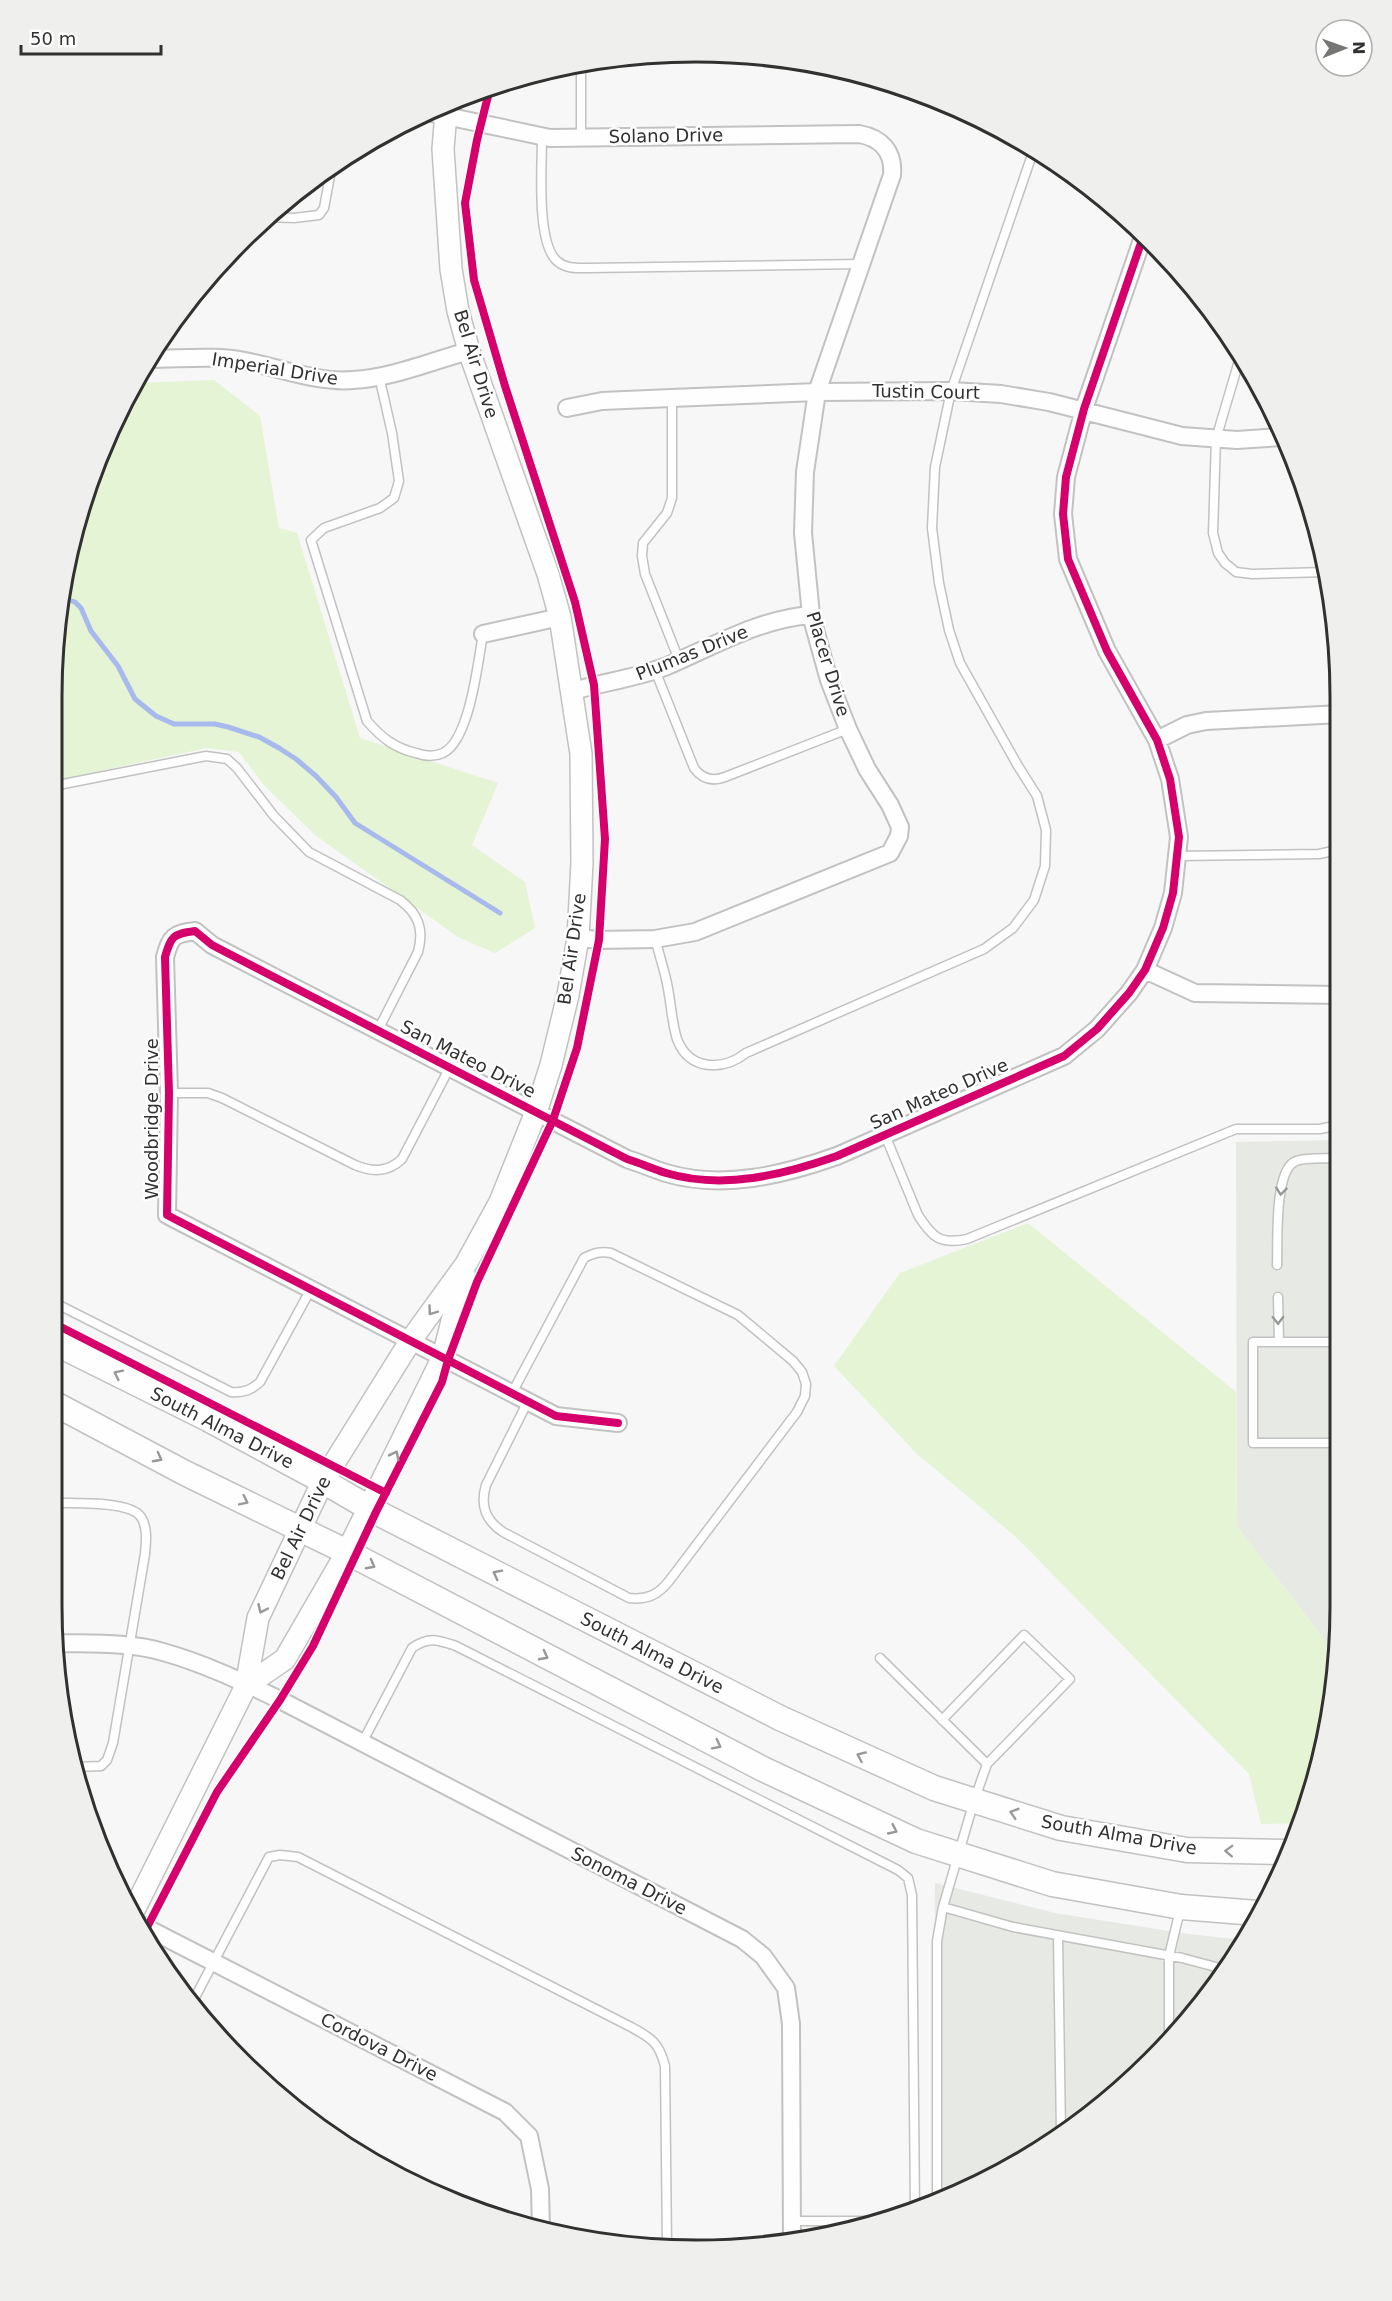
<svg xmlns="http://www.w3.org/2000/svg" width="1392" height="2301" font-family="'DejaVu Sans',sans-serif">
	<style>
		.built { fill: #e6e9e4 }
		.green { fill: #e4f4d4 }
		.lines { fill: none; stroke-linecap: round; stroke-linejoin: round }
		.stream { stroke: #a7b9ed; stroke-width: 5 }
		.service-casing { stroke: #c2c2c1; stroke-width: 11 }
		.minor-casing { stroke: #c2c2c1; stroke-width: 20 }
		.tertiary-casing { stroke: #c2c2c1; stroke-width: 24 }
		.secondary-casing { stroke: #c2c2c1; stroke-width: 27 }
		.service { stroke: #fefefe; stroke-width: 8 }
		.minor { stroke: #fefefe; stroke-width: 16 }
		.tertiary { stroke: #fefefe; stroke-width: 21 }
		.secondary { stroke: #fefefe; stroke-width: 24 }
		.cycleway-casing { stroke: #fff; stroke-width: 11 }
		.cycleway { stroke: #d6006c; stroke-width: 8 }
		.oneway { stroke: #989897 }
		.labels { text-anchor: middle; stroke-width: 5; stroke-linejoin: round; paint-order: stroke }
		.street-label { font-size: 18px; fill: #313230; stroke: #fff }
		.rim { fill: none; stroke: #313230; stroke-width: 3 }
	</style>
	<rect width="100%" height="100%" fill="#f6f7f6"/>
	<!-- built -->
	<path class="built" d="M1340,1140V1648L1338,1657L1237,1526L1236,1142Z
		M935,1883L1055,1913L1188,1934L1244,1940L1232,1964L1152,2061L1088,2117L982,2183L932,2204Z"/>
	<!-- green -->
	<path class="green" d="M214,380L260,416L279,528L297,533L360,738L498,783L472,845L525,882L535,928L495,953L458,937L315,835L264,785L239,752L207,748L53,781L52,653L85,488L137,383Z
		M1028,1223L1236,1392L1237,1526L1338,1657L1307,1813L1302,1823L1261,1824L1249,1774L1016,1537L916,1453L834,1366L900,1273Z"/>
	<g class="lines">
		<!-- stream -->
		<path class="stream" d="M63,598L75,602L81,608L91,631L118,666L135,699L156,716L174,724H215L228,727L259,737L279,748L296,759L316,776L336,797L355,823L500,913"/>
		<!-- service casing -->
		<g class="service-casing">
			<path id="service" d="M581,62V138
				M542,137C542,165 536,243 557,261C566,269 577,268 588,268L861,264
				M267,217L294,218L319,215L324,208L332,165
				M1241,354L1216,439L1213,533L1218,553L1225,563L1236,572L1252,574L1326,572
				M379,376L392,433L399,481L394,498L380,508L324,528L311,540L367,721C381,737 394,748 416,753C424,756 434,757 443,753C470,740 478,661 483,634
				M672,398V498L667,513L643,543L642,556L645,574L679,660
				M655,670L694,768C702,779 712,782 725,777L848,729
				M53,786L206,756L227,759L237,768L274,816L309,852L400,900C419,914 424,930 418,952L378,1030
				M1178,856L1319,854L1333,851L1340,847
				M655,939C659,953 663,966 666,979C671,999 671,1020 677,1039C689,1071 723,1071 746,1053L984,949L1013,928L1034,900L1045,866L1046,830L1037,796L1018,766L960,663L949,630L939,583L932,528L935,467L951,391L1034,149
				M169,1093H208L222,1098L355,1165C372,1172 387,1173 402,1159L450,1067
				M885,1135L918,1215C932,1237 940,1245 967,1239L1236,1129H1320L1334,1126L1340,1121
				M1277,1265C1278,1243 1274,1174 1294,1162C1302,1157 1329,1159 1340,1158
				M1278,1297L1279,1342
				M55,1303L231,1392C244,1393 251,1390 260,1382L311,1289
				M1340,1342H1253V1443H1340
				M512,1393L584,1258C594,1253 600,1251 611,1253L738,1315L793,1361L802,1372L806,1384L805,1396L797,1412L669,1581C658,1595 647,1600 629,1598L503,1532C485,1520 480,1505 486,1485L528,1401
				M56,1503C75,1503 131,1501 141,1517C148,1528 146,1543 145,1554L113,1743L107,1760L101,1766L75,1767
				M880,1658L987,1764
				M362,1743L412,1648C429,1636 438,1640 456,1646L898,1870L908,1878L912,1895L915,2211
				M943,1907L1013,1927L1182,1958L1227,1970
				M1058,1936L1061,2134
				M191,2005L269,1857L280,1855L298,1857L631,2027C651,2038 659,2042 665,2066L667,2247
				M1169,2040V1956L1180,1910
				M937,2202V1941L943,1907L974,1801L987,1764L1070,1679L1024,1635L942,1720
				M792,2221H882"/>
		</g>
		<!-- minor casing -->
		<g class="minor-casing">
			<path id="minor" d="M427,112L550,138L859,134C882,138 894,152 892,175L817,392L805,472L803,533L811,615L829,680L848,729L867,769L890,805L900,827L899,836L890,853L695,932L655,939L599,940L578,938
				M149,359C181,359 214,355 245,361C281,368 317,383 353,380C392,378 431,361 469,351
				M567,408L602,401L672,398L817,392L951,391L1001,394L1049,402L1182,436L1237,440L1281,437
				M483,634L560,617
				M573,691C604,682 637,678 667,666C714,646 759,619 811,615
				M1157,740L1187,725L1206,721L1340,714
				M1145,970L1195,993L1340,995
				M618,1423L556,1416L167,1215L169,1093L165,957C171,936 173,934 195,931L212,945L627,1159C640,1163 653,1169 666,1173C723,1190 783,1175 837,1156L1064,1056L1097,1029L1129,993L1145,970L1163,928L1173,893L1179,837L1170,779L1157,740L1107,651L1068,559L1063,514L1066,477L1084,409L1143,237
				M56,1643C92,1644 129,1642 163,1652C203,1663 243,1682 280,1700L742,1939L763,1956L786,1988L791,2024L792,2242
				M139,1924L505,2112L529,2136L540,2189L541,2230"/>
		</g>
		<!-- tertiary casing -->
		<g class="tertiary-casing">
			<path id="tertiary" d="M246,1686L285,1659L347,1552L443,1357L464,1273
				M132,1914L246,1686L258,1618L323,1481L411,1340L466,1264L500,1202L536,1112L551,1065L568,995L578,938L582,863L581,754L560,617L548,574L469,351L458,311L451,269L443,149L447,101"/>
		</g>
		<!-- secondary casing -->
		<g class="secondary-casing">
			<path id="secondary" d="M55,1343L208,1419L323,1481L376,1512L780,1718L934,1788L1061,1828L1187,1850L1287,1852
				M55,1404L185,1473L347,1552L763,1769L916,1841L1052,1884L1181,1907L1257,1913"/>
		</g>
		<!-- service -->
		<use href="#service" class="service"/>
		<!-- minor -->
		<use href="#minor" class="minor"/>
		<!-- tertiary -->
		<use href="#tertiary" class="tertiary"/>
		<!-- secondary -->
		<use href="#secondary" class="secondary"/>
		<!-- cycleway casing -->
		<g class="cycleway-casing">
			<path id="cycleway" d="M55,1324L386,1493
				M618,1423L556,1416L167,1215L169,1093L165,957C171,936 173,934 195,931L212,945L627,1159C640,1163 653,1169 666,1173C723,1190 783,1175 837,1156L1064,1056L1097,1029L1129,993L1145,970L1163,928L1173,893L1179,837L1170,779L1157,740L1107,651L1068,559L1063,514L1066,477L1084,409L1143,237
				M144,1933L217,1792L280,1700L313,1646L376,1512L442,1382L448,1360L477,1282L553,1120L577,1048L599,940L605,839L594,685L575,602L505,386L474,280L465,203L477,140L490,88"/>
		</g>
		<!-- cycleway -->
		<use href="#cycleway" class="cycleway"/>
	</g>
	<!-- one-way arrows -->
	<defs><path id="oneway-chevron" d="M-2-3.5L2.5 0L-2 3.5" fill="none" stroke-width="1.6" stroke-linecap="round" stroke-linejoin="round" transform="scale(1.5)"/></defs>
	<g class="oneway">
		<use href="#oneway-chevron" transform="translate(1281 1191) rotate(96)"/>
		<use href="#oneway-chevron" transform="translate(432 1311) rotate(126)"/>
		<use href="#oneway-chevron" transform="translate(1278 1320) rotate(89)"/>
		<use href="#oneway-chevron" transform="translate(118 1374) rotate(-154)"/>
		<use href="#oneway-chevron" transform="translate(395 1455) rotate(-64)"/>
		<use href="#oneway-chevron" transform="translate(158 1458) rotate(28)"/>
		<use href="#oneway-chevron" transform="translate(244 1501) rotate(26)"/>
		<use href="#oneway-chevron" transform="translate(371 1565) rotate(28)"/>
		<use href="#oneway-chevron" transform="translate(497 1574) rotate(-153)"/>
		<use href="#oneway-chevron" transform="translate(262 1609) rotate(115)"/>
		<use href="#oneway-chevron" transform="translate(544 1656) rotate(28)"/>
		<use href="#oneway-chevron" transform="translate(717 1745) rotate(27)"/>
		<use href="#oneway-chevron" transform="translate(861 1756) rotate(-156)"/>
		<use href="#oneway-chevron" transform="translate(1014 1813) rotate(-163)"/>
		<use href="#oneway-chevron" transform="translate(893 1830) rotate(25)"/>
		<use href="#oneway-chevron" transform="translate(1229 1851) rotate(-178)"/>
	</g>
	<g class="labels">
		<!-- street labels -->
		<g class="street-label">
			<text transform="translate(666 136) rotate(-1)" y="6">Solano Drive</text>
			<text transform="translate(476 364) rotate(73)" y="6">Bel Air Drive</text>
			<text transform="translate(275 369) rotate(9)" y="6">Imperial Drive</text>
			<text transform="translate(926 392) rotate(1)" y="6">Tustin Court</text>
			<text transform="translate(692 653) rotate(-22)" y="6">Plumas Drive</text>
			<text transform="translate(828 664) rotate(73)" y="6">Placer Drive</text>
			<text transform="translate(572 949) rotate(-82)" y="6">Bel Air Drive</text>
			<text transform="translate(468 1059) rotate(27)" y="6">San Mateo Drive</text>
			<text transform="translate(939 1094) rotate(-24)" y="6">San Mateo Drive</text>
			<text transform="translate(152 1119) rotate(-90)" y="6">Woodbridge Drive</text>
			<text transform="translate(222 1428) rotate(27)" y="6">South Alma Drive</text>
			<text transform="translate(301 1528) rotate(-64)" y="6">Bel Air Drive</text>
			<text transform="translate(652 1653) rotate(27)" y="6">South Alma Drive</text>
			<text transform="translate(1119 1835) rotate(10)" y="6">South Alma Drive</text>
			<text transform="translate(629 1881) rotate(27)" y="6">Sonoma Drive</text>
			<text transform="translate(379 2047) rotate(27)" y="6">Cordova Drive</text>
		</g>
	</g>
	<!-- crop -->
	<path d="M0 0H1392V2301H0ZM696 62H696A634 634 0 0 1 1330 696V1606A634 634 0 0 1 696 2240H696A634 634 0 0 1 62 1606V696A634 634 0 0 1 696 62Z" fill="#efefee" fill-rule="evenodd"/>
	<path class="rim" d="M696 62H696A634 634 0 0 1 1330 696V1606A634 634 0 0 1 696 2240H696A634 634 0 0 1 62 1606V696A634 634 0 0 1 696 62Z"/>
	<!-- north arrow -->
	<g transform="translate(1344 48) rotate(89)"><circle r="28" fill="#ffffff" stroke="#adadac" stroke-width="1.5"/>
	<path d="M0-4.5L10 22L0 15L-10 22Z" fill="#767775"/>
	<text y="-9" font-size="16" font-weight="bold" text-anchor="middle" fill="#313230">N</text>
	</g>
	<!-- scale -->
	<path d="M21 45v9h140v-9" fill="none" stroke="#313230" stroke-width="3"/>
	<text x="30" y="45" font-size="18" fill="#313230" stroke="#ffffff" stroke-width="4.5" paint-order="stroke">50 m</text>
</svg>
